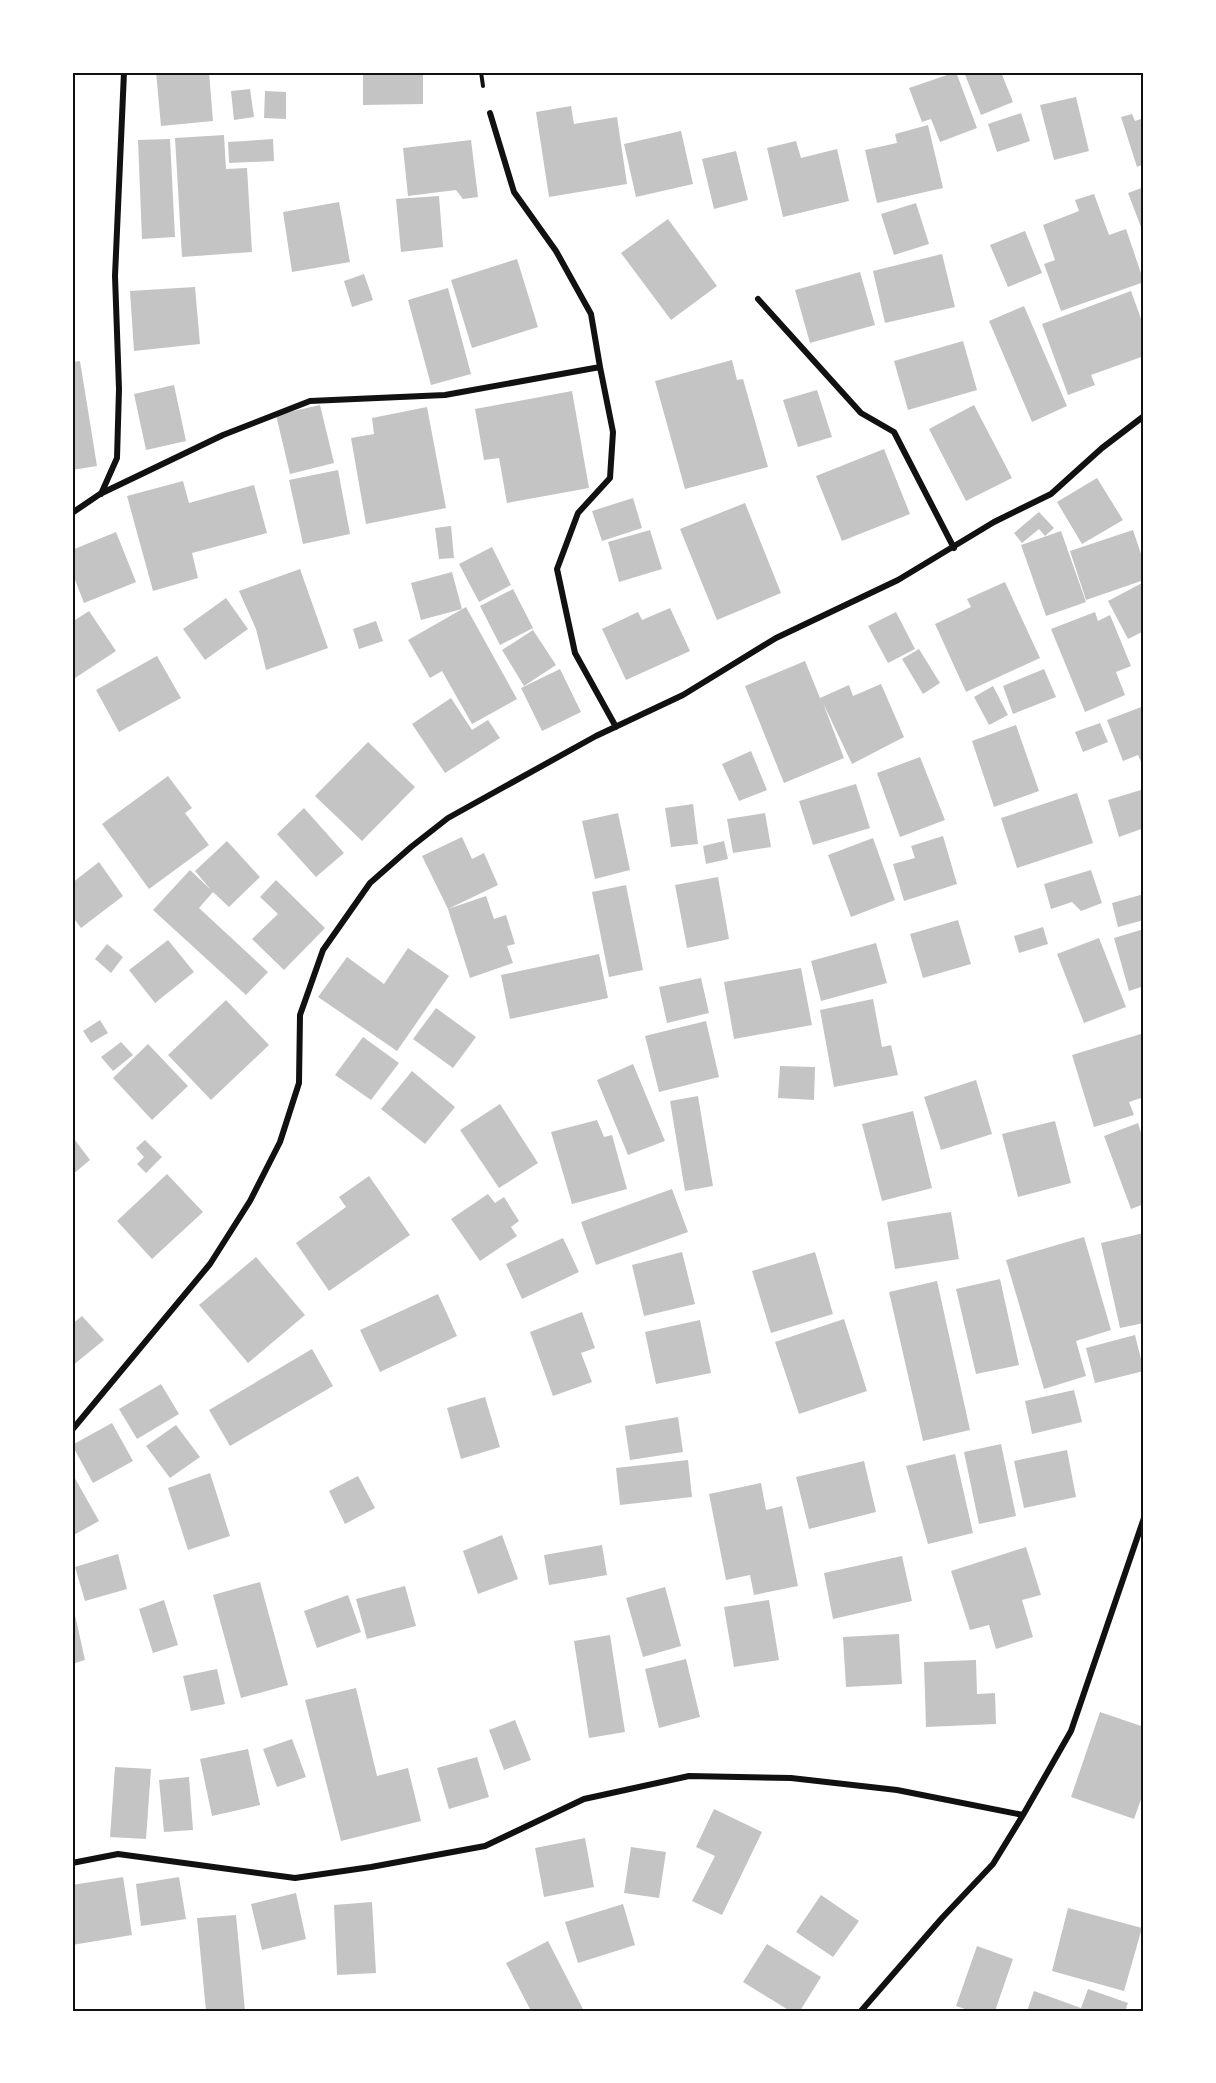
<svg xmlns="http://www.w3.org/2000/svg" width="1216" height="2083" font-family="Lora,serif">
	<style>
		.building { fill: #c4c4c4 }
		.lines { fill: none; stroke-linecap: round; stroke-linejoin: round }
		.path { stroke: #111; stroke-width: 4 }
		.minor { stroke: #111; stroke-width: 6 }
		.neatline { fill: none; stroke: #111; stroke-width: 2 }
	</style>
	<rect width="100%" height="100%" fill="#fff"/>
	<!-- building -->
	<path class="building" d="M156,72H209L213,121L161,126Z
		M363,72H423V104L363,105Z
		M956,72L977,128L940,142L931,119L922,122L909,88Z
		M964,72H1001L1013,102L981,115Z
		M250,89L254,117L234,120L231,91Z
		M265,91L286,92V119L264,118Z
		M1076,97L1089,151L1054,160L1040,105Z
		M72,101H74L75,117H72Z
		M571,106L574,124L617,117L627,184L549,197L536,112Z
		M1021,113L1030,141L997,152L988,124Z
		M1132,114L1135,121L1144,118V164L1137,167L1121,117Z
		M928,125L943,188L877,203L865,150L897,143L895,134Z
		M681,131L693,184L636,197L624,144Z
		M224,135L226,169L247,168L252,252L182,257L175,138Z
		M170,139L175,237L142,239L138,140Z
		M273,139L274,161L229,163L228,142Z
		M471,140L478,197L463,199L456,190L408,196L403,148Z
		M796,141L801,158L837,149L849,201L783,217L767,148Z
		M736,151L748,200L714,209L702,159Z
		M1144,187V235L1128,193Z
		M1094,194L1109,235L1126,229L1144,282L1061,311L1044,264L1055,260L1043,225L1079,211L1075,200Z
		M439,196L443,247L401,252L396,199Z
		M339,202L350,262L292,272L283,212Z
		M916,203L929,244L894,255L881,214Z
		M668,219L717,286L671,320L621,253Z
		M1025,231L1042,273L1008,287L990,245Z
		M942,254L955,307L885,323L873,271Z
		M517,259L538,327L472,348L451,280Z
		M860,272L875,325L810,343L795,290Z
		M364,274L373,300L352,307L344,281Z
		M195,287L200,344L134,351L130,291Z
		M448,288L471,374L431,385L408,300Z
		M1131,291L1144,327V356L1091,375L1095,385L1068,395L1042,324Z
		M1024,306L1067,406L1032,422L989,321Z
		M963,341L977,390L908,410L894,361Z
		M732,360L737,380L743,379L768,467L685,489L655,381Z
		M80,361L97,466L72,470V362Z
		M174,385L186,441L146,450L134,394Z
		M817,390L832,437L798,447L783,400Z
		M572,391L589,488L507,503L499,458L484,460L475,409Z
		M320,405L334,463L290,474L276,415Z
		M974,405L1012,478L966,501L929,429Z
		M427,407L446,508L366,524L351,438L374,434L372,418Z
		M884,449L910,514L842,541L816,476Z
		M338,470L350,534L303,544L289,480Z
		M1097,478L1123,520L1082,544L1057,502Z
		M183,481L189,503L254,485L267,533L192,553L198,578L153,591L127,496Z
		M633,498L642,528L602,541L592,511Z
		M745,503L781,593L717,620L680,529Z
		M1039,512L1054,528L1045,536L1039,529L1022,543L1014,533Z
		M451,526L454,558L439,559L435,528Z
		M650,530L662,569L619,582L608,542Z
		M1133,530L1144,563V580L1086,600L1070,551Z
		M1061,531L1086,602L1046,616L1021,545Z
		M116,532L136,582L84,603L72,572V550Z
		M492,547L511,585L479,602L459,564Z
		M300,569L328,648L266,670L256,629L239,591Z
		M452,572L462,609L421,620L411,583Z
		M1005,582L1040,658L966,692L935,624L971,607L967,599Z
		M1144,582V631L1128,639L1108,601Z
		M513,589L533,628L500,645L480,606Z
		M226,598L248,629L205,660L183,629Z
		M466,607L517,699L472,724L442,671L430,678L408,640Z
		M670,608L690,651L626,680L602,629L638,612L642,620Z
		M89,611L116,651L72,680V622Z
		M896,612L915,649L888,663L868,626Z
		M1095,612L1098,621L1110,615L1131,666L1116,672L1125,695L1085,712L1051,629Z
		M376,621L383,641L359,649L353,629Z
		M533,630L556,665L524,686L502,650Z
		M919,649L940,683L923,694L902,659Z
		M157,656L181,698L119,732L96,690Z
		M805,661L820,698L849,685L853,696L881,684L904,737L852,764L823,703L844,758L784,783L745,686Z
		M560,669L581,712L542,731L521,688Z
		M1044,669L1056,697L1013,714L1003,686Z
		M993,686L1008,715L989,725L974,697Z
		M451,698L472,730L488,720L500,738L445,773L412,724Z
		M1144,706V769L1138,755L1123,761L1107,720Z
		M1100,723L1108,742L1083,752L1075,732Z
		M1016,725L1039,791L994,807L972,741Z
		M368,742L415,787L362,841L315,796Z
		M751,751L767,790L739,801L722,764Z
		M920,757L945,820L900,837L877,773Z
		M168,776L192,808L185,813L209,845L149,889L102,824Z
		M856,784L870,828L813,845L799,801Z
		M1144,789V828L1119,837L1108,800Z
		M1077,793L1093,843L1017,868L1001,818Z
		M693,804L698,844L671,847L665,808Z
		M304,808L344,853L316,877L277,834Z
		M618,813L630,870L595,879L582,821Z
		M765,813L771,847L733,853L727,819Z
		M943,836L957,884L904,901L893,864L915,858L911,846Z
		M462,837L472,859L484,853L498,885L448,909L422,856Z
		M873,838L895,900L851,917L828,855Z
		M227,841L260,877L229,907L213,892L199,908L268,972L246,995L153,910L190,870L211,890L195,871Z
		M724,841L728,859L706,864L703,846Z
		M99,862L123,896L81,928L72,916V883Z
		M1091,870L1102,903L1081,911L1072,902L1051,909L1044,884Z
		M718,877L729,939L687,948L675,885Z
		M276,880L325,928L284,970L252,939L278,914L260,897Z
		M626,885L643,970L609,977L592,892Z
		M1144,894V920L1118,927L1112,903Z
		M486,896L494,919L506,915L515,944L507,946L513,963L470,978L448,909Z
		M958,920L971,964L923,978L910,934Z
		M1043,927L1048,944L1019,953L1014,936Z
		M1144,929V986L1129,991L1114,938Z
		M1099,938L1126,1007L1084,1023L1057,954Z
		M168,940L194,972L155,1003L129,970Z
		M876,943L887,983L821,1001L811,961Z
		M107,944L123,957L111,973L95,959Z
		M408,948L449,976L397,1051L318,997L347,957L384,984Z
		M599,954L608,998L510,1019L501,975Z
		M801,968L812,1025L734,1039L724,982Z
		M701,978L709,1013L667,1023L659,987Z
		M873,999L882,1047L891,1045L898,1075L834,1087L820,1010Z
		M226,1000L269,1045L211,1100L168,1055Z
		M436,1008L476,1037L453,1068L413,1039Z
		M100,1020L108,1033L91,1043L83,1031Z
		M706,1021L719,1077L659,1092L645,1036Z
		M1144,1033V1097L1129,1102L1134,1115L1094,1127L1072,1055Z
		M363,1037L399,1063L371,1100L335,1075Z
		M121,1042L133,1055L113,1071L101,1057Z
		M148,1044L188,1086L152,1120L113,1078Z
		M633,1064L665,1141L628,1155L597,1080Z
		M780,1066L815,1067L814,1100L778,1098Z
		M412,1071L455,1107L425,1144L381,1109Z
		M976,1080L992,1134L941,1150L924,1097Z
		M698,1096L713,1186L685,1191L670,1101Z
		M500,1104L538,1163L499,1188L460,1130Z
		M913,1111L932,1188L882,1201L862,1124Z
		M597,1120L604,1137L612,1135L627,1189L572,1204L551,1132Z
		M1055,1121L1071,1183L1018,1197L1002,1134Z
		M1138,1123L1144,1142V1204L1131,1209L1104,1136Z
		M72,1136L90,1160L72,1175Z
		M145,1140L162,1157L146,1173L137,1164L144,1157L136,1148Z
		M167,1174L203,1212L152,1259L117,1221Z
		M369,1176L410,1235L329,1291L296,1243L346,1207L339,1197Z
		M672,1189L688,1232L596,1265L581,1222Z
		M488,1194L495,1203L504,1197L519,1221L511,1227L517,1236L480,1261L451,1219Z
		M951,1212L959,1259L895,1269L887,1222Z
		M1144,1233V1323L1120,1328L1101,1243Z
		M1084,1237L1111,1330L1076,1341L1086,1376L1044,1389L1006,1260Z
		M563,1238L579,1272L522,1299L506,1264Z
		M682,1252L695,1304L644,1316L632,1265Z
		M815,1252L833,1314L771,1333L752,1271Z
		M256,1257L305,1315L248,1363L199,1305Z
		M1000,1279L1019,1365L976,1374L956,1289Z
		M937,1281L970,1430L923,1441L889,1292Z
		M438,1294L457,1336L380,1372L360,1330Z
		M582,1312L595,1348L581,1353L592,1382L553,1396L530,1332Z
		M82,1316L104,1340L72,1366V1324Z
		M844,1319L867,1391L799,1414L775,1342Z
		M700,1320L711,1373L656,1384L645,1332Z
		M1135,1335L1144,1371L1095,1383L1086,1348Z
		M312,1349L333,1386L230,1446L209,1410Z
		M161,1384L179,1414L137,1439L119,1409Z
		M1074,1390L1082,1422L1032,1434L1025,1401Z
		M485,1397L500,1447L461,1459L447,1408Z
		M678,1417L683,1452L630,1460L625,1426Z
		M112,1423L133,1461L93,1483L72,1445Z
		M176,1425L200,1457L170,1478L146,1446Z
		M1001,1444L1016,1516L979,1524L964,1452Z
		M1067,1450L1076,1497L1024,1508L1014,1461Z
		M955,1454L973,1533L928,1544L906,1466Z
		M688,1460L692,1497L620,1505L616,1468Z
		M864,1461L876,1512L809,1529L796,1477Z
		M72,1473L99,1521L72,1536Z
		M210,1473L230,1536L188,1550L168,1488Z
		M358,1476L375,1508L345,1524L329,1491Z
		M761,1483L766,1510L782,1506L798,1586L754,1595L750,1575L726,1580L709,1494Z
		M502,1535L518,1579L478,1594L463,1551Z
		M602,1545L607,1575L549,1585L544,1555Z
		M1026,1547L1041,1595L1022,1600L1033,1637L996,1649L989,1625L970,1630L951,1571Z
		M118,1554L127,1589L85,1601L75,1567Z
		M902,1556L912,1601L833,1619L824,1573Z
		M260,1582L288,1685L241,1698L213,1595Z
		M405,1586L416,1626L367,1639L356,1599Z
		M665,1587L681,1646L643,1657L626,1598Z
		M348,1595L361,1632L317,1648L304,1611Z
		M164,1600L178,1645L153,1653L139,1609Z
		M769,1600L779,1660L734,1667L724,1607Z
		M75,1615L85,1660L72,1664V1616Z
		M899,1634L902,1684L846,1687L843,1637Z
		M610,1635L625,1732L589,1738L574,1641Z
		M686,1659L700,1717L659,1728L645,1669Z
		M976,1660L977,1694L995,1693L996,1724L926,1727L924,1662Z
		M217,1669L225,1704L191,1711L183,1676Z
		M356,1688L377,1776L408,1768L421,1821L341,1841L305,1700Z
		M1100,1712L1144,1727V1791L1134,1819L1071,1797Z
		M515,1720L531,1760L504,1770L489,1730Z
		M292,1739L306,1777L277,1787L263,1749Z
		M248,1749L260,1805L212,1816L200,1759Z
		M477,1757L489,1797L449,1809L437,1768Z
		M115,1767L151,1769L146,1839L110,1837Z
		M189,1777L193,1830L164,1832L159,1780Z
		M714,1809L762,1832L722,1915L692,1901L715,1856L696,1847Z
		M585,1838L594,1887L544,1897L535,1848Z
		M631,1847L666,1852L659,1898L624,1893Z
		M123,1877L132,1935L72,1945V1885Z
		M179,1877L186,1919L141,1926L136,1884Z
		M296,1893L306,1939L262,1950L251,1904Z
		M821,1895L859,1921L833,1957L796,1932Z
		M372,1902L376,1973L337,1975L334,1905Z
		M623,1904L635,1945L578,1963L565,1922Z
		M1068,1908L1142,1928L1124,1991L1052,1971Z
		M236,1915L245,2011H206L197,1918Z
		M548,1941L584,2011H531L506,1963Z
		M767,1944L821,1977L800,2011H790L743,1982Z
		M977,1946L1013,1959L995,2011H971L956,2006Z
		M1088,1989L1128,2003L1125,2011H1027L1034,1991L1081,2008Z"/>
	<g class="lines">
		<!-- path -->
		<path class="path" d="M481,72L483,86"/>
		<!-- minor -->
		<path class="minor" d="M758,299L861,413L894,432L954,548
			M600,367L613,432L610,478L578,513L557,569L575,653L616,727
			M101,494L117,458L119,389L115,276L124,72
			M72,513L100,494L223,435L310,401L445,395L600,367L591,314L556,251L514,192L490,113
			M72,1430L210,1264L250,1201L280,1142L299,1083L300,1015L323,950L370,883L411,847L448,818L596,736L683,695L776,638L898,580L994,522L1051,494L1102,448L1144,416
			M72,1863L118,1854L295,1878L371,1867L485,1846L584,1799L689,1776L791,1778L897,1790L1023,1815
			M861,2011L942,1918L993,1864L1023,1815L1071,1731L1144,1518"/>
	</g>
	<!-- border -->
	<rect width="1216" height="2083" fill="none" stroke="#ffffff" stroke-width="147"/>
	<rect x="74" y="74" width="1068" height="1936" class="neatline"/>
</svg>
